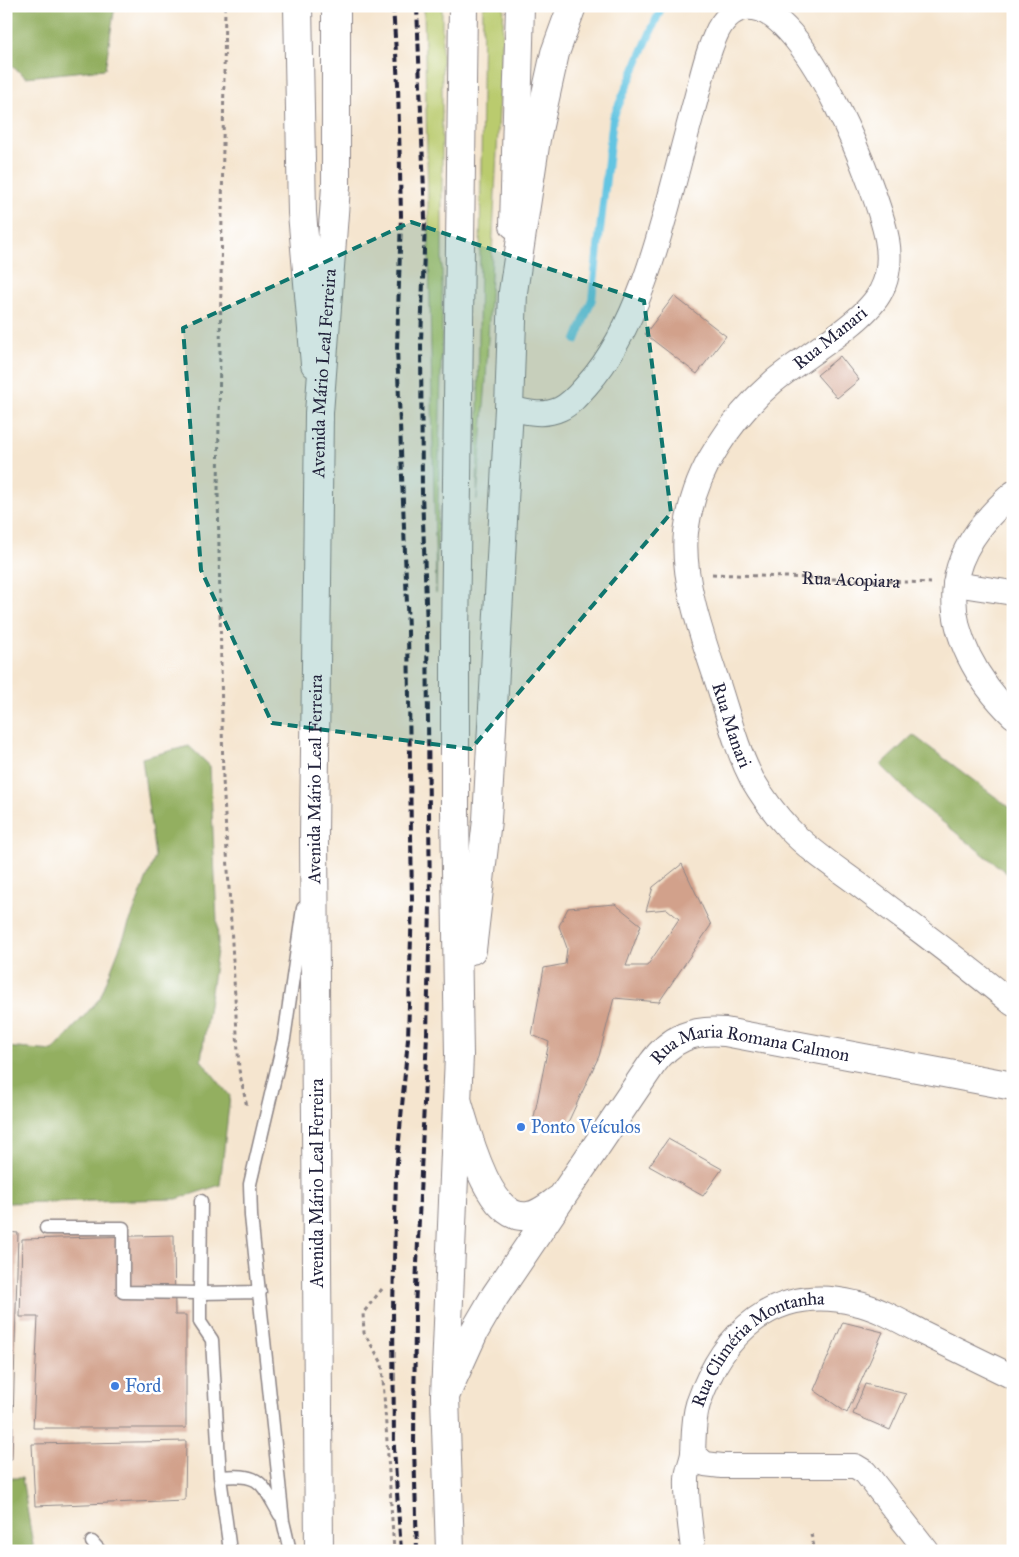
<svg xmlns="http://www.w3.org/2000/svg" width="1019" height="1557" font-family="'IM FELL Great Primer',serif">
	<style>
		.green { fill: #bacb6e; stroke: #6e7654 }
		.forest { fill: #93af61; stroke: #5a684e }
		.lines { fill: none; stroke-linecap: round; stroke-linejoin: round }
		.stream { stroke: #64c5e2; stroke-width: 8 }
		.building { fill: #d2a18b }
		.lane-casing { stroke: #8c8485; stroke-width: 15 }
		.street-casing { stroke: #8c8485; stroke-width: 26 }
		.secondary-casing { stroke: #8c8485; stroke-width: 30 }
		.highway-casing { stroke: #8c8485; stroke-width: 30 }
		.path { stroke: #8c8485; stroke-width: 3; stroke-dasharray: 4 4; stroke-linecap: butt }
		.lane { stroke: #fff; stroke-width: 12 }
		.street { stroke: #fff; stroke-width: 24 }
		.secondary { stroke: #fff; stroke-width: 28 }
		.highway { stroke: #fff; stroke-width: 28 }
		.rail { stroke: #22223b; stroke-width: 4; stroke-dasharray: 8 4; stroke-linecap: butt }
		.marked { fill: #0f766e; fill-opacity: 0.2; stroke: #0f766e; stroke-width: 4; stroke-dasharray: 10 6; stroke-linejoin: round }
		.shop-dot { fill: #3f7fe0; stroke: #fff; stroke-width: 2 }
		.labels { text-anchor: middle; stroke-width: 5; stroke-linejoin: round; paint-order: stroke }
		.street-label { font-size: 18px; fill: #22223b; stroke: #fff }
		.shop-label { font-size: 18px; fill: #366cbe; stroke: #fff; text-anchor: start }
	</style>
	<rect width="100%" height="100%" fill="#fff"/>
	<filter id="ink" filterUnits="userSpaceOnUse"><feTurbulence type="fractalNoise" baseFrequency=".02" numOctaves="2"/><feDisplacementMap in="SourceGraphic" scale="10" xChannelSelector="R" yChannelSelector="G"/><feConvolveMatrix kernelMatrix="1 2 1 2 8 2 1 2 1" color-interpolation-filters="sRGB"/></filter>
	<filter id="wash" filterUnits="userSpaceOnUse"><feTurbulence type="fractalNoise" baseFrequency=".0096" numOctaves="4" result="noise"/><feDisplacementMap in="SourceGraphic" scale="20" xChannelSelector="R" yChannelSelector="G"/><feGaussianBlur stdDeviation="1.12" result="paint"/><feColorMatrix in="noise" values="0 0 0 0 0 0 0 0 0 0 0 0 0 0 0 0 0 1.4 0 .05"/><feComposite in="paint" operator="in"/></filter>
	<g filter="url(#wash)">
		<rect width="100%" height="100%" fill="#f5e5cf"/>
		<!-- green -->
		<path class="green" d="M424,6H442V325L436,593Z
			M483,6H504L486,380L477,500Z"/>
		<!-- forest -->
		<path class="forest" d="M6,6H115L105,69L26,77L6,62Z
			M913,735L1013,810V878L920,804L881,765Z
			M189,746L210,766L218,944L201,1060L230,1096L220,1185L177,1199L6,1203V1047L53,1051L100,998L155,857L142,758Z
			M6,1478H22L34,1551H6Z"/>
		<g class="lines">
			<!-- stream -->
			<path class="stream" d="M576,340L592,299L613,118L662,6"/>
		</g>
		<g id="blocks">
			<!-- building -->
			<path class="building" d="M674,296L726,336L697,374L645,334Z
				M840,356L859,380L837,398L817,375Z
				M682,864L711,925L659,1002L614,998L599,1056L564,1131L533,1122L549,1042L532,1035L544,968L565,964L567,948L559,926L568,908L615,904L641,925L626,966H647L679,919L667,909L646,911L653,887Z
				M668,1139L722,1169L703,1196L649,1166Z
				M6,1232L18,1233L12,1459H6Z
				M174,1235L175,1315H186V1428H33L38,1317H20L22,1239Z
				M843,1322L883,1332L847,1413L814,1390Z
				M865,1384L906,1394L890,1430L853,1414Z
				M186,1441L185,1500L35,1506L32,1444Z"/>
		</g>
	</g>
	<g filter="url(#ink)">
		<use href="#blocks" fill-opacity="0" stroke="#8c8485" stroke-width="1"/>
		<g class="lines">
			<!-- lane casing -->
			<g class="lane-casing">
				<path id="lane" d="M46,1228H123V1292L200,1293L201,1201
					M260,1292L200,1293V1322L212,1340L220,1477C261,1473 261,1482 280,1515
					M220,1477L230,1551
					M92,1542L100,1551
					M290,1551L283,1521L251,1216L250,1184L284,1039L303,908"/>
			</g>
			<!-- street casing -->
			<g class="street-casing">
				<g id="street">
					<path id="s2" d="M509,408C526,412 543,417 560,409C571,404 579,394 587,385C648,317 669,194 694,106C701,81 706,54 718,30C725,17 737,6 753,8C809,15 877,189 887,239C890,256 889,276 881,291C866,322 801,358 773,382C750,402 732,423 716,449C700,474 690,502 686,532C681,580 704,642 719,687C729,718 737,750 752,779C762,796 775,814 789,829C809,850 835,867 858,884C910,924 963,962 1013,1004"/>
					<path d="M1013,493C987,516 959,549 955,585C949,634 979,683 1013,716"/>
					<path d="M955,584L1013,593"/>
					<path d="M693,1453L705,1464L722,1466H855L865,1472L927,1551"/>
					<path id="s3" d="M693,1551C691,1528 686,1502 687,1479C687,1470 692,1462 693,1453C694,1436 693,1420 698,1404C723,1332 775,1283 855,1303C878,1308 900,1321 921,1332C952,1347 982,1362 1013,1377"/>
				</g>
			</g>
			<!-- secondary casing -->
			<g class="secondary-casing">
				<g id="secondary">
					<path d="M298,6L302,213L315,364"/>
					<path d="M514,225L520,6"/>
					<path d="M458,1103C467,1132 488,1222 528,1216C539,1215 549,1206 558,1200"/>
					<path id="s4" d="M445,1396L474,1332L495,1296L652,1064C671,1038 693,1029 725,1032L1013,1086"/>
				</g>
			</g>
			<!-- highway casing -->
			<g class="highway-casing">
				<g id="highway">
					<path d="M472,950L487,820L509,408L513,292L536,139L555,53L572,6"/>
					<path id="s5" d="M319,1551L314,836L319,413L336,187V6"/>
					<path d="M450,1551L445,1396L459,1055L455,810V641L463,6"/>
				</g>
			</g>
			<!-- path -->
			<g class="path">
				<path d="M225,6L218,491L223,779L239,1070L247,1107"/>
				<path id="s1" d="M712,574L931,583"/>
				<path d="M382,1289L363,1313L364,1333L382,1363L394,1551"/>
				<path d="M811,1534L815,1551"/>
			</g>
			<!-- lane -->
			<use href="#lane" class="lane"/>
			<!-- street -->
			<use href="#street" class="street"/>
			<!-- secondary -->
			<use href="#secondary" class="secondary"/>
			<!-- highway -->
			<use href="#highway" class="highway"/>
			<!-- rail -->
			<path class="rail" d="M393,6L398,84L401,216L397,348L408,630L412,902L408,1039L396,1174L393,1309L394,1448L401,1551
				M417,1551L414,1446L415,1311L427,1034L430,905L427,628L422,493L421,342L425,219L417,6"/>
		</g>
	</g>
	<!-- marked area -->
	<path class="marked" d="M411,222L644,301L671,513L471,749L272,723L201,570L183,328Z"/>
	<!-- markers -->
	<g class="shop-dot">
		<circle cx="521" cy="1127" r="5"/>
		<circle cx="115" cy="1386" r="5"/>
	</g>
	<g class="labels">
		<!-- street labels -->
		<g class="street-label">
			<text transform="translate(830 338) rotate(-39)" y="6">Rua Manari</text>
			<text dy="6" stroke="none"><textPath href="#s5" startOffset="1178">Avenida Mário Leal Ferreira</textPath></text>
			<text dy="6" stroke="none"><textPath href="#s1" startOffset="139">Rua Acopiara</textPath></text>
			<text dy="6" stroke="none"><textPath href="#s2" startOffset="1361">Rua Manari</textPath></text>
			<text dy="6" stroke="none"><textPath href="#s5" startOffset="772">Avenida Mário Leal Ferreira</textPath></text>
			<text dy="6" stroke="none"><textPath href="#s4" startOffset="499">Rua Maria Romana Calmon</textPath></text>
			<text transform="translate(317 1183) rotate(-90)" y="6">Avenida Mário Leal Ferreira</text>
			<text dy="6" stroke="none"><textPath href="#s3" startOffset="236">Rua Climéria Montanha</textPath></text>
		</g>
		<!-- shop labels -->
		<g class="shop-label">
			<text x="531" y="1133">Ponto Veículos</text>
			<text x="125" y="1392">Ford</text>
		</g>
	</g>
	<!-- margin -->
	<rect width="1019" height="1557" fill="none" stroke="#fff" stroke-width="25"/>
</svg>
